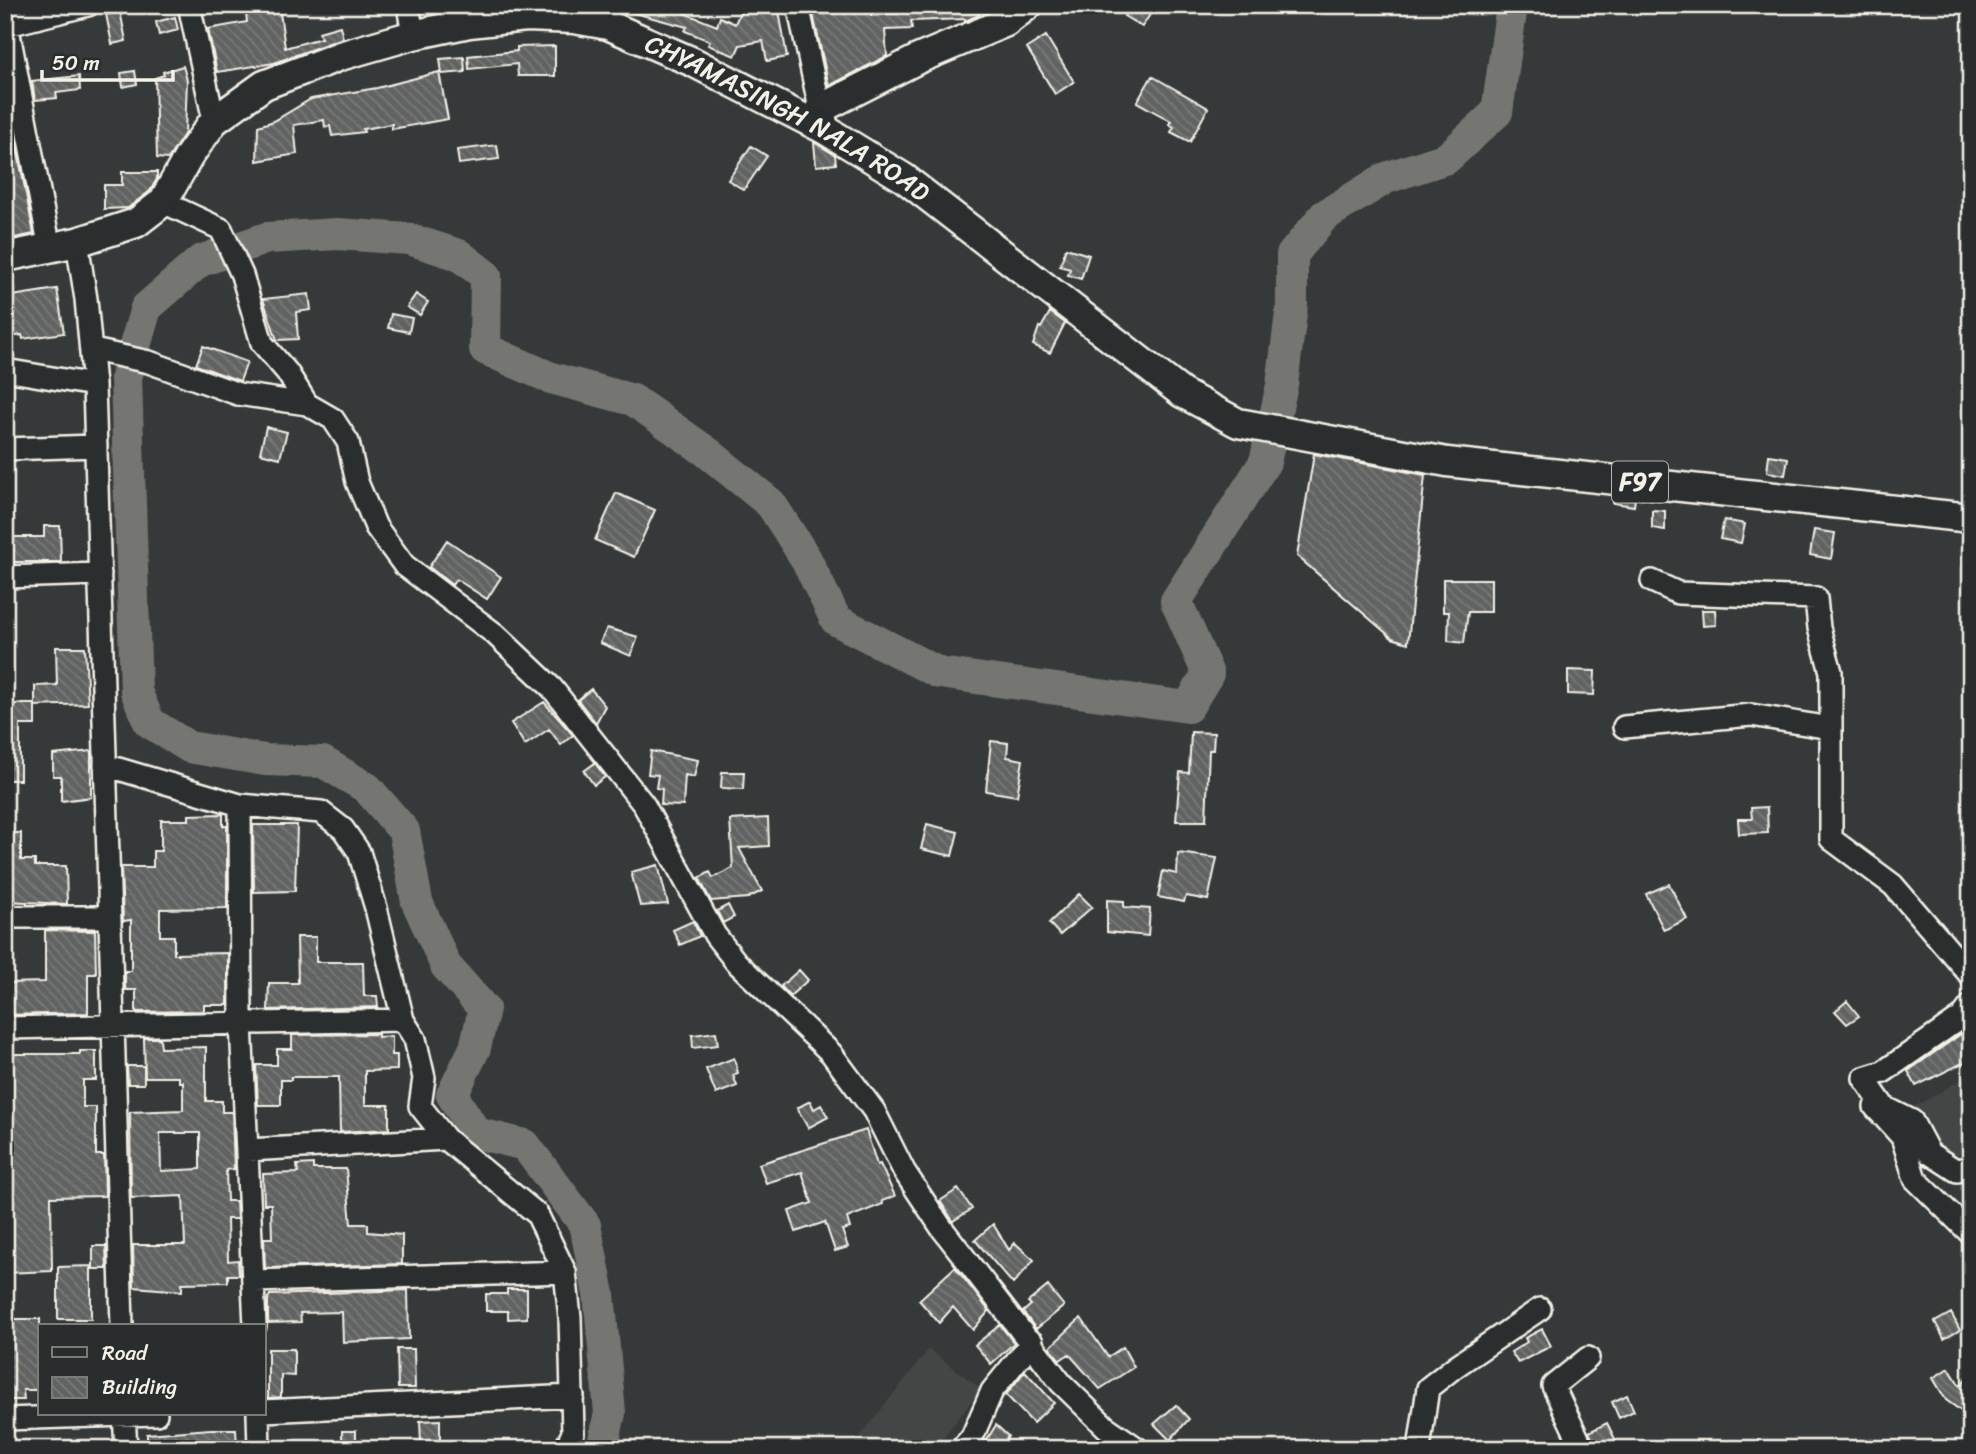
<svg xmlns="http://www.w3.org/2000/svg" width="1976" height="1454" font-family="Sriracha,sans-serif">
	<style>
		.built { fill: #434645 }
		.lines { fill: none; stroke-linecap: round; stroke-linejoin: round }
		.river { stroke: #757572; stroke-width: 32 }
		.building { fill: url(#building-back-hatch); stroke: #f4f1e8; stroke-width: 2; fill-rule: evenodd }
		.minor-casing { stroke: #f4f1e8; stroke-width: 26 }
		.major-casing { stroke: #f4f1e8; stroke-width: 33 }
		.minor { stroke: #2a2d2e; stroke-width: 21 }
		.major { stroke: #2a2d2e; stroke-width: 28 }
		.labels { text-anchor: middle; stroke-width: 5; stroke-linejoin: round; paint-order: stroke }
		.shield { fill: #2a2d2e; stroke: #b7b6b0; stroke-width: 2 }
		.shield-label { font-size: 24px; font-weight: bold; fill: #f4f1e8 }
		.street-label { font-size: 26px; fill: #f4f1e8; stroke: #2a2d2e }
	</style>
	<defs>
		<pattern id="building-back-hatch" width="6" height="6" patternUnits="userSpaceOnUse" patternTransform="scale(1.75)"><rect width="6" height="6" fill="#616362"/><path d="M-1 5l2 2M0 0l6 6M5-1l2 2" fill="none" stroke="#787a78"/></pattern>
	</defs>
	<rect width="100%" height="100%" fill="#363939"/>
	<filter id="ink" filterUnits="userSpaceOnUse"><feTurbulence type="fractalNoise" baseFrequency=".0143" numOctaves="2"/><feDisplacementMap in="SourceGraphic" scale="14" xChannelSelector="R" yChannelSelector="G"/><feConvolveMatrix kernelMatrix="1 2 1 2 8 2 1 2 1" color-interpolation-filters="sRGB"/></filter>
	<g filter="url(#ink)">
		<!-- built -->
		<path class="built" d="M1971,1074V1147L1933,1169L1902,1114Z
			M929,1349L981,1389L934,1449H850Z"/>
		<g class="lines">
			<!-- river -->
			<path class="river" d="M602,1449L610,1413L599,1294L585,1225L525,1145L476,1133L452,1095L475,1048L484,1009L446,966L417,902L404,831L367,788L323,762L265,760L189,747L149,722L136,691L126,377L146,308L200,261L267,238L338,234L409,239L459,255L486,276L485,349L551,378L633,400L707,452L771,504L806,559L836,620L939,673L1188,707L1208,674L1176,601L1265,462L1282,385L1292,305V255L1324,216L1386,178L1447,158L1497,112L1512,5"/>
		</g>
		<!-- building -->
		<path class="building" d="M245,5H279L285,48L321,38L319,32L340,26L343,38L274,63L217,72L208,29L247,22Z
			M623,5H664L717,26L720,17L735,24L743,5H778L787,57L767,61L763,41L740,45L735,56L708,45L710,41L685,31L687,27L623,10Z
			M811,5H852L853,11L871,10V16L900,13L899,5H978L979,15L965,21V19L911,21L912,29L885,30L887,56L829,86Z
			M1130,5H1156L1142,27L1124,16Z
			M120,11L126,41L112,44L106,14Z
			M175,17L178,30L159,35L156,22Z
			M1046,36L1074,82L1055,94L1027,48Z
			M555,46V76H518L517,64L469,69L468,56L517,51V47Z
			M464,57L465,72L442,74L440,59Z
			M183,66L187,80L185,133L168,159L157,158L155,78L164,75L163,72Z
			M135,71L137,84L123,87L121,73Z
			M439,72L448,119L392,129V124L363,129L364,132L332,136L330,126L325,127L324,120L294,125L297,154L257,161L258,126L274,121L311,99L377,88Z
			M79,76L80,90L56,93L57,98L35,100L32,81Z
			M1152,76L1208,108L1190,142L1171,132L1174,127L1169,124L1171,121L1137,102Z
			M12,123L34,234L5,240V124Z
			M814,142L835,155L836,164L816,166Z
			M497,145L499,159L459,164L457,150Z
			M751,146L767,156L744,190L728,180Z
			M122,172H157V179L150,191L128,208L104,209V185H122Z
			M1066,248L1089,255L1081,279L1068,275L1070,269L1060,266Z
			M57,289L64,333L23,339L22,335L5,338V297Z
			M309,294L311,310L296,312L298,339L277,340L263,299Z
			M416,294L428,302L420,315L407,307Z
			M1050,312L1065,323L1050,353L1033,345L1039,327L1041,328Z
			M391,314L412,318L409,332L388,328Z
			M203,346L247,362L240,381L196,365Z
			M266,427L287,432L280,458L260,453Z
			M1314,454L1425,475L1408,643L1392,638L1297,556Z
			M1769,455L1788,458L1785,475L1767,472Z
			M616,493L655,510L634,557L595,540Z
			M1614,497L1635,499L1634,506L1613,503Z
			M1652,510L1665,511V530L1652,528Z
			M1724,520L1745,524L1741,543L1720,539Z
			M44,526H60L61,562H5V537H44Z
			M1814,530L1835,533L1831,559L1810,555Z
			M447,540L501,577L487,599L456,579L452,585L429,567Z
			M1443,579H1491V612H1468L1464,643L1448,641L1449,612H1443Z
			M1702,610H1715L1716,625L1703,626Z
			M607,628L638,637L631,656L600,643Z
			M56,647H85L88,704L35,706V686L57,685Z
			M1568,670L1595,671L1594,695L1568,694Z
			M591,689L605,706L596,723L578,700Z
			M544,702L573,735L561,745L549,729L525,745L511,723Z
			M5,704H35V725H20V780H5Z
			M1191,732L1214,733L1213,750H1209L1206,821H1176L1180,772L1189,773Z
			M991,741L1008,743L1007,757L1023,760L1017,796L986,791Z
			M91,751V797L61,801V776H53V755Z
			M651,751L698,760L694,777L685,775L683,806L661,805L662,789L656,788L658,775L648,774Z
			M595,763L605,777L594,785L584,771Z
			M722,772H744L743,789L721,788Z
			M1767,807L1768,833L1739,834L1738,819H1752L1751,808Z
			M223,814V826H227V908L160,909V936H174V954L228,953V1005H204V1011L136,1012V990H125V971H131V920L123,921L121,867H153V851H161V820H189V815Z
			M768,818L769,846L739,848L762,891L748,898L711,901L699,878L710,872L713,878L733,868L730,820Z
			M927,824L958,832L952,856L921,849Z
			M253,825H297L295,891L254,892Z
			M5,833H21V860H35V866H66L67,904L5,901Z
			M1178,853L1217,858L1208,900L1186,896L1184,902L1158,897L1163,871L1177,874Z
			M658,865L668,904L640,906L631,872Z
			M1669,884L1687,919L1664,930L1646,894Z
			M1079,894L1092,907L1060,935L1049,923Z
			M1107,900L1124,901V907L1150,909L1148,936L1107,932Z
			M728,905L734,917L723,923L717,911Z
			M693,921L700,936L680,945L673,930Z
			M45,930L95,931L96,974H88V1013L5,1015V983L45,982Z
			M297,937H316V962H363L364,996H377L378,1007L268,1010L269,983H298Z
			M799,970L808,980L790,996L781,986Z
			M1847,1001L1859,1016L1847,1024L1835,1011Z
			M1971,1027V1059L1916,1086L1908,1071Z
			M716,1032L718,1045L693,1048L692,1035Z
			M378,1034V1037L392,1036V1055H397V1070L365,1071V1105H389V1129L340,1132L339,1077H291V1080H281V1105H258L256,1065H277V1049H292V1035Z
			M144,1038H160L161,1048L206,1047V1101H222V1112H232L234,1169L226,1170L227,1201H236L237,1219H227L228,1261L238,1260L239,1275H228V1282L182,1283V1291L134,1287L133,1245H185L183,1196L132,1198L131,1196L130,1112L183,1110V1082H179V1077H145ZM160,1133H200V1169L161,1171Z
			M80,1051H96V1080H83V1107H96V1155H104L105,1196L51,1197L52,1271L5,1273V1260H8L5,1054H80Z
			M734,1058L738,1073L733,1075L737,1086L716,1094L706,1069Z
			M127,1066H144V1084H128Z
			M810,1101L814,1109L821,1105L828,1117L808,1128L797,1108Z
			M866,1130L877,1165L880,1164L895,1196L882,1201L883,1204L847,1218L850,1228L842,1230L848,1247L835,1251L825,1222L796,1232L789,1211L812,1203L802,1172L766,1183L759,1164Z
			M313,1164V1169H346L351,1224H368V1232L402,1235V1264L265,1268L264,1238H272L271,1204H264L263,1174L298,1173L297,1165Z
			M958,1189L972,1209L953,1221L940,1201Z
			M993,1224L1009,1250L1015,1243L1034,1260L1013,1284L975,1240Z
			M93,1246H106L107,1269H93Z
			M91,1266V1319H58V1267Z
			M955,1267L989,1311L973,1330L953,1307L939,1323L919,1300Z
			M1048,1286L1064,1306L1036,1329L1023,1312L1031,1305L1028,1302Z
			M507,1289H527V1318L508,1319V1311H486V1294H507Z
			M408,1290L409,1339L343,1342L342,1312L300,1313L301,1322L268,1323V1298L270,1295Z
			M1951,1313L1960,1330L1944,1339L1935,1322Z
			M1081,1318L1108,1357L1123,1347L1134,1367L1100,1389L1069,1354L1060,1360L1050,1347Z
			M5,1319H40V1390H23L24,1400H5V1374H9V1335H5Z
			M1000,1325L1014,1343L991,1364L975,1345Z
			M1542,1329L1551,1346L1518,1363L1511,1352L1527,1342L1525,1338Z
			M268,1349H294V1376L281,1375V1397L268,1398Z
			M397,1349H414L415,1388H398Z
			M1949,1368L1960,1386L1971,1372V1418L1946,1400L1933,1378Z
			M1025,1371L1054,1403L1033,1423L1006,1395Z
			M1627,1395L1634,1411L1619,1418L1612,1402Z
			M1176,1405L1189,1419L1170,1440L1154,1424Z
			M440,1420V1442L421,1443L420,1421Z
			M1607,1423L1620,1449H1596L1589,1432Z
			M996,1425L1008,1436L1002,1449H981Z
			M211,1429H236L237,1449H147V1434Z
			M342,1431H356V1449H342Z"/>
		<g class="lines">
			<!-- minor casing -->
			<g class="minor-casing">
				<path id="minor" d="M189,5L214,121
					M408,5L413,35
					M798,5L820,109
					M5,13L50,249
					M8,25L88,5
					M163,202L221,229L242,275L262,343L287,372L307,404L333,419L348,442L357,482L376,527L404,565L495,634L552,688L644,805L715,935L736,962L831,1053L874,1111L904,1171L941,1227L1061,1383L1106,1427L1138,1449
					M77,242L86,299L94,385
					M93,350L149,362L238,394L307,404
					M5,370L94,385L122,1326
					M5,449L96,446
					M5,577L100,574
					M1652,581L1678,593L1816,598L1819,628L1831,672V839L1893,885L1971,976
					M1624,727L1751,715L1830,728
					M105,765L240,805L321,812L343,829L359,852L376,908L403,1020L415,1039L424,1078L420,1106L446,1139L537,1214L565,1272L570,1318L573,1433L565,1449
					M240,805L241,1023L255,1326
					M5,917H108
					M1971,1005L1962,1017L1883,1072L1864,1078L1884,1107L1912,1121L1929,1153L1957,1171L1971,1166
					M5,1028L403,1020
					M1875,1107L1902,1137L1915,1179L1971,1234
					M248,1150L446,1139
					M254,1281L565,1272
					M264,1411L573,1396
					M124,1414L126,1449
					M258,1414L259,1449
					M5,1419L156,1414
					M961,1449L972,1437L992,1391L1032,1342
					M1419,1449L1428,1388L1456,1366L1540,1309
					M1583,1449L1553,1386L1588,1358"/>
			</g>
			<!-- major casing -->
			<g class="major-casing">
				<g id="major">
					<path d="M824,129L820,109L918,59L1006,22L1028,5"/>
					<path id="s1" d="M5,257L77,242L136,223L163,202L189,156L214,121L264,85L340,56L413,35L469,23L527,17L574,19L608,25L693,62L824,129L904,178L1182,393L1238,423L1447,462L1971,518"/>
				</g>
			</g>
			<!-- minor -->
			<use href="#minor" class="minor"/>
			<!-- major -->
			<use href="#major" class="major"/>
		</g>
	</g>
	<g class="labels">
		<!-- shield labels -->
		<rect class="shield" x="1612" y="461.5" width="56" height="41" rx="5"/>
		<g class="shield-label">
			<text x="1640" y="490">F97</text>
		</g>
		<!-- street labels -->
		<g class="street-label">
			<text dy="9" stroke="none"><textPath href="#s1" startOffset="884">CHYAMASINGH NALA ROAD</textPath></text>
		</g>
	</g>
	<!-- margin -->
	<rect width="1976" height="1454" fill="none" stroke="#2a2d2e" stroke-width="28"/>
	<rect x="14" y="14" width="1948" height="1426" fill="none" stroke="#f4f1e8" stroke-width="2.5" filter="url(#ink)"/>
	<!-- legend -->
	<rect x="38" y="1324" width="228" height="91" fill="#2a2d2e" stroke="#7b7b78" stroke-width="2"/>
	<rect x="52" y="1347" width="35" height="10" fill="#2a2d2e" stroke="#7b7b78" stroke-width="2"/>
	<text x="102" y="1360" font-size="21" fill="#f4f1e8">Road</text>
	<rect x="52" y="1377" width="35" height="21" fill="url(#building-back-hatch)" stroke="#7b7b78" stroke-width="2"/>
	<text x="102" y="1394" font-size="21" fill="#f4f1e8">Building</text>
	<!-- scale -->
	<path d="M42 70v10h131v-10" fill="none" stroke="#f4f1e8" stroke-width="3.5"/>
	<text x="52" y="70" font-size="21" fill="#f4f1e8" stroke="#2a2d2e" stroke-width="5" paint-order="stroke">50 m</text>
</svg>
